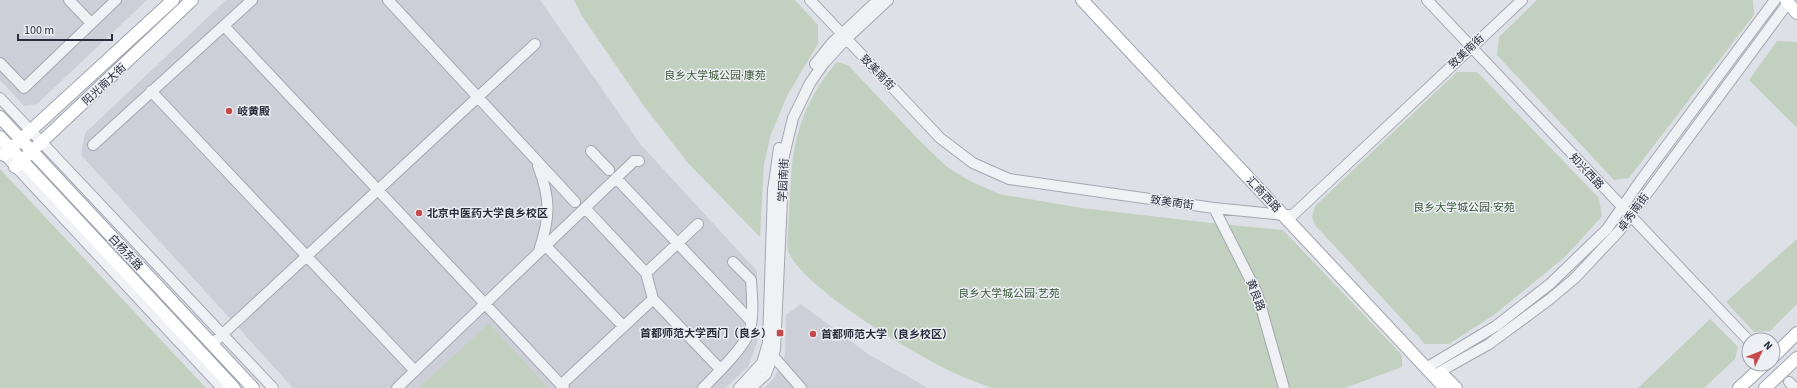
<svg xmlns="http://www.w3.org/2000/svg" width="1797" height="388" font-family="'Source Sans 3','Noto Sans SC',sans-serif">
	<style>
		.built { fill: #cccfd8 }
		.green { fill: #c2d0c0 }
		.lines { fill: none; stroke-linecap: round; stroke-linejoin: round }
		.minor-casing { stroke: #a4a7b0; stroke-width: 12 }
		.major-casing { stroke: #9ea3b1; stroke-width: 14 }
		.minor { stroke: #f0f1f5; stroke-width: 10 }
		.major { stroke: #fff; stroke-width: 12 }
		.poi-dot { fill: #c44a4c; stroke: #edeff4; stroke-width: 1.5 }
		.labels { text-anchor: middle; stroke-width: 3; stroke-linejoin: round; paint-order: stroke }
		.street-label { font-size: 11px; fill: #282d3c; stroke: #edeff4 }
		.park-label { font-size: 11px; fill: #385737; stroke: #edeff4 }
		.poi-label { font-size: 11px; font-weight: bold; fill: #282d3c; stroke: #edeff4; text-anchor: start }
	</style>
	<rect width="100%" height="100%" fill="#dee0e7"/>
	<!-- built -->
	<path class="built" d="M0,0H147L37,104L24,106L0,80Z
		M226,0H540L641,145L757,271V343L748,367L725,388H293L81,155L85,133Z
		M801,304L868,354L928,388H764L774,378L785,355L786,315Z"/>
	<!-- green -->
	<path class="green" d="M574,0H795L818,25V44L788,94L771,134L764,164L760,237L687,162L641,102L582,16Z
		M1537,0H1753L1754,15L1629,178L1614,180L1497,55L1499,37Z
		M1777,41L1797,42V128L1749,80Z
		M837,62L848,65L919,140L946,166L968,180L999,194L1082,208L1211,223L1283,230L1402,355V367L1345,388H992C979,383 965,378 952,372C915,354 802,288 788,251C786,243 791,190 791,178C793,135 808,94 837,62Z
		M1457,72H1477L1599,198L1602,216L1566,256L1494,315L1449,344H1425L1315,225L1312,217L1315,206Z
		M0,169L206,388H0Z
		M1797,239V304L1770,331L1754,332L1726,302Z
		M1710,319L1738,347L1735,359L1704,388H1638Z
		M489,323L548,388H419Z"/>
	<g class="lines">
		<!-- minor casing -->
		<g class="minor-casing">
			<path id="minor" d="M69,0L91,23
				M388,0L575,202
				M810,0L940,138L973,163L1009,179L1214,208L1284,215H1293L1522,0
				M1427,0L1749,341
				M224,26L564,388
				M0,63L24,88L116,0
				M815,64L831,44L878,0
				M151,91L415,371
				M0,98L273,388
				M93,145L252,0
				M0,150L222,388
				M591,151L609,170
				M538,166C551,199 550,218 539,251
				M616,178L751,321
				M1214,208L1257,293L1284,388
				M546,246L623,326
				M646,273L698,224
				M653,299L721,370
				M212,344L535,44
				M769,355L774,357L801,388
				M1426,368L1496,326L1550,284L1607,229L1641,180L1775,0
				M1434,375L1489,344L1550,299L1575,278L1620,230L1788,3
				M1789,382L1795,388
				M561,385L653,299L646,273L585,208
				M397,388L634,161H639
				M703,388C716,375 745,347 750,330C754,314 752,296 751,280L733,262
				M739,388L762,363L768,343L773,190L779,148
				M751,388L766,374L775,350L784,155L793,118L810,83L824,63L846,39L888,0"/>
		</g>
		<!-- major casing -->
		<g class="major-casing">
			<path id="major" d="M1082,0L1445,388
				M1786,0L1797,13
				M0,117L253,388
				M0,137L234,388
				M4,155L173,0
				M15,167L192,0
				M1773,357L1797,333
				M1441,373L1456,388
				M1739,388L1765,364
				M1765,388L1797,358"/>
		</g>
		<!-- minor -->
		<use href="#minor" class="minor"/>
		<!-- major -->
		<use href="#major" class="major"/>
	</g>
	<!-- markers -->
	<g class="poi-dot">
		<circle cx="229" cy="111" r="4"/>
		<circle cx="419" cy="213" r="4"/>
		<rect x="776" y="329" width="8" height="8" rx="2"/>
		<circle cx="813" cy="334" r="4"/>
	</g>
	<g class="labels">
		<!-- street labels -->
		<g class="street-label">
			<text transform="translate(1466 51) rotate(-43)" y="4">致美南街</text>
			<text transform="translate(878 72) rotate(46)" y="4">致美南街</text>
			<text transform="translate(104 84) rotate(-43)" y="4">阳光南大街</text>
			<text transform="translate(1587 171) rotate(47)" y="4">知兴西路</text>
			<text transform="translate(783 180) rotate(-87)" y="4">学园南街</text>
			<text transform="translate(1264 194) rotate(47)" y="4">汇商西路</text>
			<text transform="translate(1172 202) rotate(8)" y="4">致美南街</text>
			<text transform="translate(1633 212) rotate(-54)" y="4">卓秀南街</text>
			<text transform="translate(126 252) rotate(47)" y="4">白杨东路</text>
			<text transform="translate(1256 295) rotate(69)" y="4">黄良路</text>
		</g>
		<!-- park labels -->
		<g class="park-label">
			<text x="715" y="79">良乡大学城公园·康苑</text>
			<text x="1464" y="211">良乡大学城公园·安苑</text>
			<text x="1009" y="297">良乡大学城公园·艺苑</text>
		</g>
		<!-- poi labels -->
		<g class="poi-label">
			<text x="237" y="115">岐黄殿</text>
			<text x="427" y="217">北京中医药大学良乡校区</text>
			<text x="772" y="337" text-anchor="end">首都师范大学西门（良乡）</text>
			<text x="821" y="338">首都师范大学（良乡校区）</text>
		</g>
	</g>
	<!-- north arrow -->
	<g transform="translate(1761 352) rotate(47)"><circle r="19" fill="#edeff4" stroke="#9ea1aa"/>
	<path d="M0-3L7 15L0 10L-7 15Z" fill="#c44a4c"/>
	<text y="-6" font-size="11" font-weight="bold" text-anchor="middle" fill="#282d3c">N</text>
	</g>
	<!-- scale -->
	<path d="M18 34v6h94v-6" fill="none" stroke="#282d3c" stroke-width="2"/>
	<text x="24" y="34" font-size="12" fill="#282d3c" stroke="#edeff4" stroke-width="3" paint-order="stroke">100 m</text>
</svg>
